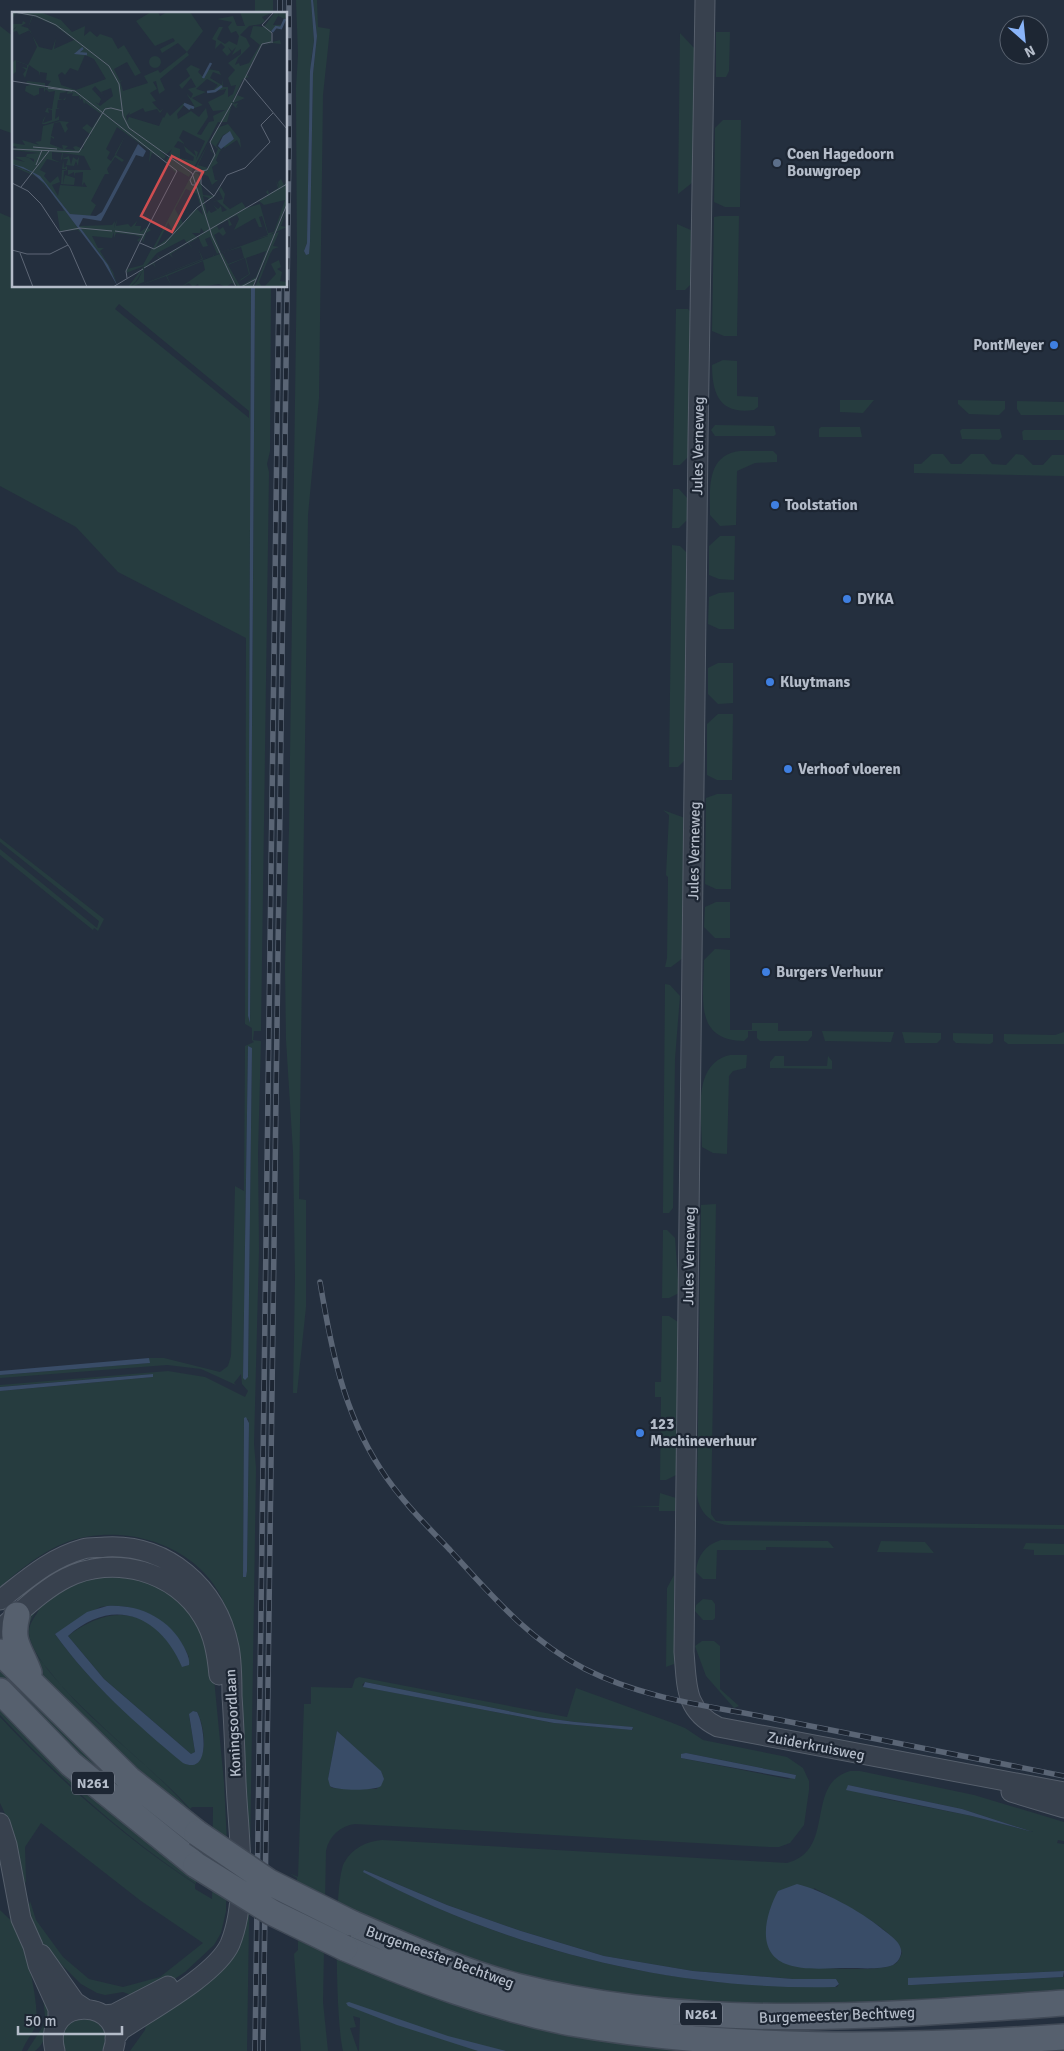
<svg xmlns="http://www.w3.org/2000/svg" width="1064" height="2051" font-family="Signika,sans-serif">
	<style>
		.green { fill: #263c3f; fill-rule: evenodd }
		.water { fill: #394c67 }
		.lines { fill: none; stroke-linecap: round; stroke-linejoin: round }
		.minor-casing { stroke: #565f6c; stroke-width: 21 }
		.major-casing { stroke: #414a57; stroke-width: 28 }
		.minor { stroke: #38414e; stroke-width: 19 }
		.major { stroke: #56606e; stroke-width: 25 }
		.rail-casing { stroke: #5a6575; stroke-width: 5.5 }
		.rail { stroke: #1d2633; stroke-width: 4; stroke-dasharray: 11; stroke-linecap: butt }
		.major-bridge-casing { stroke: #414a57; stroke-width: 28; stroke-linecap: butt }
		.major-bridge { stroke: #56606e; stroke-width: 25 }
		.service-dot { fill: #5c6f8a; stroke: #1d2633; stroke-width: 2 }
		.shop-dot { fill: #3f7fe0; stroke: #1d2633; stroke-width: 2 }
		.labels { text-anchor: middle; stroke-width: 4.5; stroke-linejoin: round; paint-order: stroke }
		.shield { fill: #1d2633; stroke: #878f9c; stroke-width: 1 }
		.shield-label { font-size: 14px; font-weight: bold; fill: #b4bcc9 }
		.poi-label { font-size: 15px; font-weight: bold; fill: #b4bcc9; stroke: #1d2633; text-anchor: start }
		.street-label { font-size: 15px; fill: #b4bcc9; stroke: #1d2633 }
		.inset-river { fill: none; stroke: #394c67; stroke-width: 2.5 }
		.inset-road { fill: none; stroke: #5e6776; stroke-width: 1 }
		.view { fill: #ce4d50; fill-opacity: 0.15; stroke: #ce4d50; stroke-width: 2.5 }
		.inset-edge { fill: none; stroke: #b4bcc9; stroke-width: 2.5 }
	</style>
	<rect width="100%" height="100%" fill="#242f3e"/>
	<!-- green -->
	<path class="green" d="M255,0H273V14H255Z
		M296,0H311L314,41L311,60L307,243L304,251L306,255L310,242L313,74L317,36L313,0H317L318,27L330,29L323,95L319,398L308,515L299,1199L306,1200V1307L297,1393H293L295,1277L293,1152L286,1040L285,966L289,829L297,257L296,88L298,55Z
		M0,26L14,37V134L0,129Z
		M716,32H730L729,71L726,77H716Z
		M680,33L695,49L693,182L678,194Z
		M723,120H741L740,207H725L714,202L715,128Z
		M0,213L14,219V286H251L248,1016L250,1023L255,286H271L270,451L267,464L269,472L261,1031H254L253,1040L261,1041L258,1153L259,1250L254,1444L256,1468L247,2051H130L145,2030L146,2024L234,1944L229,1617C211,1549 129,1520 67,1542C41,1552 21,1569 0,1587V1391L153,1377V1374L0,1387V1385L168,1371L205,1377L245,1397L248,1391L242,1384L241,1374L234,1383L236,1385L201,1369L167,1365L0,1378V1375L149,1363V1358H164L220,1372L228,1366L231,1356L235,1186L244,1191L245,1046L254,1042L252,1040V1028L245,1024L246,638L118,572L76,527L0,486ZM119,304L249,411V418L115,309ZM248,1046L252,1048L248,1377L243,1378ZM244,1419H248L249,1423L247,1571L245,1577L243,1573Z
		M720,216H739L737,336H724L712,331L714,217Z
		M677,224L693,231L692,283L685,290H676Z
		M676,309H688L692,314L690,455L680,465H673Z
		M723,360L737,361V396L758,397V407L754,410C720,415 712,394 712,365Z
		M840,400H874L863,413L840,412Z
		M958,400L1005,401V409L999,415L969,414L958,404Z
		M1017,401L1064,402V415H1021L1017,409Z
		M715,425L774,426L776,434L774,436H715L711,430Z
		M821,427H860L862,437H819V429Z
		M962,429H1000L1002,437L999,440L962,439L960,431Z
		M1024,430H1064V440H1023L1022,432Z
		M740,451H773L777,455V462L755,463L737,471L736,525L720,526L710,515C710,489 706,455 740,451Z
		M932,454H943L951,464H961L971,454H984L992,464L1006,465L1016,454L1023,455L1033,465H1043L1052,455H1064V476L914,473V464H921Z
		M673,489H679L689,500L688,519L679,528H672Z
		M720,536H735L734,580L719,579L709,575V546Z
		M672,545L680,546L688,554L685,760L678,767H669Z
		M734,592V629H719L708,624L709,597L719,593Z
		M718,663H733V703L718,704L708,694V668Z
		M718,714H733L732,780H717L707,775V724Z
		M717,794H732L731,889H716L705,884L706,798Z
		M663,810L685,818L683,958L671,967H665L667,958L668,877L666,875L669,815Z
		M0,838L104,919L98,931L94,928L93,930L0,855V849L97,928L99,921L0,842Z
		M716,902H730V938H715L704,927L705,907Z
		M715,949L730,950V1030H752V1023H778V1031H812V1036L808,1041H760L757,1038V1031H748V1037L744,1041C693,1040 704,997 704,960Z
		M665,984L670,985L680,996L675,1059L673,1208L669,1213H663V1208Z
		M822,1031L894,1032L891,1042L825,1041Z
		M902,1032L941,1033V1039L937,1043H905Z
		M1064,1032V1044H1008L1004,1041V1034L1055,1035Z
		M953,1033L993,1034V1042L990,1044L956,1043L953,1040Z
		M730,1055H747L746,1068L733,1071L729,1076L727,1154L713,1153L702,1147C702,1117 691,1064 730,1055Z
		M775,1056H784V1066H827L828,1056L832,1061V1069L770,1068V1062Z
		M716,1204L711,1514L716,1521L1064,1525V1529L728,1525C711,1524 699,1512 697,1495L701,1205Z
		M663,1230H667L675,1238L679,1293L669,1298H662Z
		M662,1316H669L678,1322L676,1475L666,1480H660L661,1397H655V1382H661Z
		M660,1493L676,1498V1511H659V1507H628L659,1506Z
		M721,1540L828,1541L834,1548L766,1547V1550H717L716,1579H703L696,1572C697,1556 705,1545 721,1540Z
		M881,1541L925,1542L934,1553L877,1552Z
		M1026,1543L1064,1544V1555H1034V1550L1023,1549Z
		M674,1575V1664L666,1667L667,1588Z
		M85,1576L143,1577L190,1608L212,1658L224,1782L227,1843L226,1911L221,1933L214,1945L185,1972L170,1982L131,1995L123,1992L105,1995L97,1993L81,1984L48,1951L32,1926L28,1908L30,1901L36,1920L63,1957L89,1979L123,1987L160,1977L203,1943L141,1901L41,1823L25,1847L26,1883L22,1877L7,1818L0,1803V1717C58,1779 123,1837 195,1884V1889L212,1899L213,1807H192L190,1809C159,1771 33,1677 29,1634C28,1622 37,1616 40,1607C31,1616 26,1628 30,1641C33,1653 43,1663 51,1673C91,1724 147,1761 190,1810L197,1815V1822C141,1773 58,1710 23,1645L30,1611ZM107,1606C144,1604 174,1623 189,1657L182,1666C159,1612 116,1599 68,1636L104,1679L191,1754L195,1752L189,1715L193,1711L197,1712C204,1724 208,1753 197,1763L186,1764C136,1722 94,1688 55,1634L100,1607Z
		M703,1599L712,1600L715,1604V1618L713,1620H703L695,1611L696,1605Z
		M702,1641H714L720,1646V1689L739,1706L734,1708L706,1676L695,1646Z
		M0,1665L197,1843V1856L144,1816L0,1680Z
		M359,1677L567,1717L576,1688L670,1722L685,1728L703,1740L787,1757L803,1768L809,1781V1790L804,1825L790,1843L779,1847H769L355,1824C340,1826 329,1836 326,1851L323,2002L328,2051H301L294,1954L298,1950L297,1878L289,1873L298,1877L304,1704H311V1687L352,1688L355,1679ZM365,1682L538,1717L575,1722L632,1727L633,1730L554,1723L364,1687L362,1685ZM337,1731L382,1773L377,1789L332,1788L328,1779ZM686,1753L796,1775L788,1779L681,1758L683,1754Z
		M0,1704L196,1875V1884C124,1837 58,1777 0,1715Z
		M850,1771H860L974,1795L1064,1822V1841L1058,1840L1057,1843L1064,1844V1971L918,1978L912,1985L1064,1977V1996L1025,1995L1021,1992L1019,1995L1016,1993L986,1996L980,2003L670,2005L416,1959L735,2026L734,2037L704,2051H359L360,2018L353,2016L356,2027L350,2028L358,2051H343C336,2024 333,1885 344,1863C352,1848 367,1841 382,1840L787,1863C837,1850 804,1784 850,1771ZM848,1785L962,1809L1033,1832L972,1816L881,1798ZM364,1870L447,1905L521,1931L604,1956L693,1971L793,1979H836L839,1984L837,1987C789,1984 740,1986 693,1979C579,1964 465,1927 364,1872ZM814,1888C833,1899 899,1930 902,1953C900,1958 898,1963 893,1965C872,1973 816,1967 792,1966Z
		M0,1910C4,1914 10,1919 14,1924C25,1940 40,2005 36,2024C35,2030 25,2042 22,2051H0Z
		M43,1996L50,2001C49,2019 50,2039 35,2051H27L43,2026L45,2016Z
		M88,2017C102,2025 111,2034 102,2051H66C55,2029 69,2021 88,2017Z"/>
	<!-- water -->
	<path class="water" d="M311,0H313L317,36L313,74L310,242L309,254L306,255L304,251L307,243L310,71L314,41Z
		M251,286H255L250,1023L248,1016Z
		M248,1046L252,1048L248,1377L245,1380L243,1378Z
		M149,1358L150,1363L0,1375V1371Z
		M153,1374V1377L0,1391V1387Z
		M246,1417L249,1423L247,1571L246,1577H243L244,1418Z
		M107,1606C139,1604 169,1618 184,1647C187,1653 190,1659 189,1665L182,1667C160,1615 113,1596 68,1636L104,1679L191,1754L195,1752L189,1714L193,1711L197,1712C204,1724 212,1776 183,1763C136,1724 91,1684 55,1634L87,1612Z
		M365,1682L538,1717L575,1722L633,1727L632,1730L554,1723L363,1687Z
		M337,1731L381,1771L384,1779L381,1786C374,1791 337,1791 330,1786L328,1779Z
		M686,1753L796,1775L795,1779L681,1758V1754Z
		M848,1785L962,1809L1033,1832L972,1816L846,1790Z
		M364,1870L447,1905L521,1931L604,1956L693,1971L793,1979H836L839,1984L835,1987C673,1991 506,1949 363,1872Z
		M797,1884C820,1889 862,1912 881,1928C889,1935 906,1944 900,1957C899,1960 896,1963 893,1965C880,1970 861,1968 847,1968C829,1968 803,1971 786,1964C755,1952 766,1913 778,1891Z
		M1064,1971L1063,1977L912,1985H908V1978Z
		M349,2002L448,2036L506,2051H478L397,2025L348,2006L346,2003Z"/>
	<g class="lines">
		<!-- minor casing -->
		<g class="minor-casing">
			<path id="minor" d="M705,0L698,440L684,1652C687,1685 684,1710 718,1727L1064,1792
				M0,1600C26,1580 50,1558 83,1549C90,1547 98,1548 106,1547C167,1544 217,1587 229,1647C232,1662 232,1679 232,1696C234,1725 235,1753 236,1782C238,1832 249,1898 230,1944C216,1975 150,2010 121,2030L115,2038
				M0,1629C21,1612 42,1590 66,1578C113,1554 176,1571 203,1617C214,1635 217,1654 219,1675
				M1011,1792L1064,1808
				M0,1823L7,1845L21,1919L33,1946L38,1965L58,2009V2022
				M41,1954L75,2002L84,2008
				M104,2015L114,2014L168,1986
				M55,2051C40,1993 131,1998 113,2051"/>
		</g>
		<!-- major casing -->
		<g class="major-casing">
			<path id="major" d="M17,1615C10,1643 20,1648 29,1673
				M0,1652L129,1779L197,1833
				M0,1691L71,1764L196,1865
				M351,1923C405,1946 459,1971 516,1986C696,2032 881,2016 1064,2003
				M345,1948C419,1980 492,2007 571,2023C732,2051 901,2048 1064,2037"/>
		</g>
		<!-- minor -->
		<use href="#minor" class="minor"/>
		<!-- major -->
		<use href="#major" class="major"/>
		<!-- rail casing -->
		<g class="rail-casing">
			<path id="rail" d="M280,0V14
				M320,1282C331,1348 343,1411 380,1468C399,1498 425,1524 450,1550C491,1595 530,1641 585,1669C644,1699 711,1706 775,1719C871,1738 968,1757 1064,1776
				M255,2051L279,286
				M263,2051L289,147V0"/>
		</g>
		<!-- rail -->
		<use href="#rail" class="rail"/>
		<!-- major-bridge casing -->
		<g class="major-bridge-casing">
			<path id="major-bridge" d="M197,1833L269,1882L351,1923
				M196,1865L273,1913L345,1948"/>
		</g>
		<!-- major-bridge -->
		<use href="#major-bridge" class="major-bridge"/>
	</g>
	<!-- markers -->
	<circle class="service-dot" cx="777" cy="163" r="5"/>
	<g class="shop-dot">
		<circle cx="1054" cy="345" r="5"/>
		<circle cx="775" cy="505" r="5"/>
		<circle cx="847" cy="599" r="5"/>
		<circle cx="770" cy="682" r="5"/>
		<circle cx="788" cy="769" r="5"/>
		<circle cx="766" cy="972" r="5"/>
		<circle cx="640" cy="1433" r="5"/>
	</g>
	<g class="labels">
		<!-- shield labels -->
		<g class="shield">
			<rect x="72" y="1771.5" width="42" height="23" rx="4"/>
			<rect x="680" y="2002.5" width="42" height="23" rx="4"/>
		</g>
		<g class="shield-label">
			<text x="93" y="1788">N261</text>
			<text x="701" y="2019">N261</text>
		</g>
		<!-- poi labels -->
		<g class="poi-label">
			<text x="787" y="159">Coen Hagedoorn<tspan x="787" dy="17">Bouwgroep</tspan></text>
			<text x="1044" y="350" text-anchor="end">PontMeyer</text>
			<text x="785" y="510">Toolstation</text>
			<text x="857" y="604">DYKA</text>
			<text x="780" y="687">Kluytmans</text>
			<text x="798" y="774">Verhoof vloeren</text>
			<text x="776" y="977">Burgers Verhuur</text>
			<text x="650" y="1429">123<tspan x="650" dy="17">Machineverhuur</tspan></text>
		</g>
		<!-- street labels -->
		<g class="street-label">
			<text transform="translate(698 446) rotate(-89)" y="5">Jules Verneweg</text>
			<text transform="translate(694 851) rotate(-89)" y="5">Jules Verneweg</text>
			<text transform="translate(689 1256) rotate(-89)" y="5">Jules Verneweg</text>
			<text transform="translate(233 1723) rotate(-93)" y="5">Koningsoordlaan</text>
			<text transform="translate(816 1746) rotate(11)" y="5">Zuiderkruisweg</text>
			<text transform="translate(440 1957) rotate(20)" y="5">Burgemeester Bechtweg</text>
			<text transform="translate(837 2015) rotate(-2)" y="5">Burgemeester Bechtweg</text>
		</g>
	</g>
	<!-- overview -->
	<g transform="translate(12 12)">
		<rect width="275" height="275" fill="#242f3e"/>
		<path d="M0,0H28L49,8L60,20L73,14L72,24L78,19L85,25L88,22L100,26L106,37L112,33L129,61L123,64L115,50L102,57L108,69L111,68L108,70L111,79L136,71L132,64L146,58L148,61L175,40L166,31L150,41L148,37L163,29L161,26L143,34L124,9L139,0H146L148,4L155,0H178L191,19L175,40L177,43L148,67L153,78L147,82L144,69L141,70L145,77L138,81L144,89L140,90L148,99L151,97L148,101L152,106L155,100L158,104L172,91L183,95L174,81L179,86L181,82L176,77L184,75L179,66L170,77L167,73L178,64L174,57L179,53L188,57L186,60L191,65L196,57L207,59L209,63L201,60L198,66L210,73V66L211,75H216V85L221,82L224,73L219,74L216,66L223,58L216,51L229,42V37L220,43L224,35L220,39L216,35L219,40L215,44L210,38L213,35L209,31L203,37L204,29L200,27L207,15H211L205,27L213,32L217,29L225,33L227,24L224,19L219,21L216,15L220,10L205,7L221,4L225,14H233L228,0H261L250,5L253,9L249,12L237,14L228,23L234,26L238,34L226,46L223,53L227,51L228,54L237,51L248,33L238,25L241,14L252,15L263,0H267L266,4L268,0L275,2L273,7L266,4L261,13H270L269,17L264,15L259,20L260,30L268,28L269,32L260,31L249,35L260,30L250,32L234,62L237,65L231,67L220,90L225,83L233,86L219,92L226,91L224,95L227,94L224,96L230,102L220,92L215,110H206L177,165L165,158V160L164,161L151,148L159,154L154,149L156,145L169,150L157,143L160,137L155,142L148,139L154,144L152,147L147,144L151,148L140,141L137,151L138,139L105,115L94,137L98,140L95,146L99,149L103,143L104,144L103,142L113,124L104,143L112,148L111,149L112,148L110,150L103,145L95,157L97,162H93L79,189L84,193L78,204L58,202L28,165L0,152V147L13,150L3,145H16L22,150V147L14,145L15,142L27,141L0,138L5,135L1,134L0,131L13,133L10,128L27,133L23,130L29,129L31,114L48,109L57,110L54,113L56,117L53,121L48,110L42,111L39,124L42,125V127L39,125L38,132L51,137L50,133L56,134L53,137L63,138L61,135L64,134L71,137L73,127L79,123L70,116L75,112L80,116L89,102L74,91L72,94L75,88L72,92L70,86L68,88L67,84H60L61,81L55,82L56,77L52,78L55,80L48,81L47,87L51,88L54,85L53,88H46L45,96L48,97L47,103L48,97H44L43,107L47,104V108L34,112H30L31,108L34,103L31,111L40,108V98L36,97L37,101L33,100L35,96L40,97L43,79L37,80L34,77L32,80V76H27V82L22,84L13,79L14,74H18L15,73H20L14,72L15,69L33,71V77L39,69L34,68L35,61L28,60L27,64V60L17,53L13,66L11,62L14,58L10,55L15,56V53L4,49V60L0,63V51L3,48L0,47L16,53L25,35L18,18L7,23L5,19L0,20L5,14L0,18V12H10L11,9L14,11L9,14L16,16L20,4L4,1L0,7ZM21,4L42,13L62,28L42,37L44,26L40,38L27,35L16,16ZM73,43L82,47L94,67L64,78L49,73L46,63L50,60L53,63L58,56L66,59ZM195,67L206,73L199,80L214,77L212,82L196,90L201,99L213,98L201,104L202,109L197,110L189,123L185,122L196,105L194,96L187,105L179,99L166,107L165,102L172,93L177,98L191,93L180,86L194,80L184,77ZM83,74L93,85L89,80L99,76L101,84L88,94L83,90L87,92L89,87L80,77ZM131,96L133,100L145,97L151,105L147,114L117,105L115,109L114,104L118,100L117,103ZM171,118L193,129L184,148L186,140L182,138L184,144L172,134L174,140L182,145L181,149L168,146V137L162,135L166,129L173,132L167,126ZM40,140L50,141L49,147L50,148L51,141L72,144L79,158H55V154L52,156L51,147H56L54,153L62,154L64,149L66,154L67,145L65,148L61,145L59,153L57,144L52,146V143L50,157H54V158H50L49,172L62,173L63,166L53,163L51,172L52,159L56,158V163L62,160V165L63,161L71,160L70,174L72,170L75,175L48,173L46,184L40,173L48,170L46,164L38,171L32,164L34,161L28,158L35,147L50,151L40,147ZM137 50a6 6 0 1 1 12 0a6 6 0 1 1-12 0ZM216,112L228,127L229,136L225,128L208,139L204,148L206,151L200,155L203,168H206L200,173L196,164L184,160L188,164L191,183L203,184L195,189L197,186L191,184L195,202L197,198L199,201L205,198L201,193L206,197L209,194L210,200L215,198L205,189L199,190L211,187L207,178L202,183L209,175L213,182L211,191L218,197L230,190L234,196L248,192L256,221L262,220L273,188L252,193L247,189L256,183L254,180L256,178L257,182L266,176L264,169L267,175L266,170L269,167L272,173L275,169V190L265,216L275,193L266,216L275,197L269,214L275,215L257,223L267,220L261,234L267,235L261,237L258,242L247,270L250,275H243L258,238L247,263L242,275L257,238L241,275H226L223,270L224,275L220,271L214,275L207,272L187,275L186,272L181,275L177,271L169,275L193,258L191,249L155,264L160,275L154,264L124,275L189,249L256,224L244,227L256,223L250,204L247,205L250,215H247L243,206L222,218L227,207L225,203L217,207L220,213L217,214L216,208L205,214L207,218L211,215L214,221L211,224L207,220L202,223L209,240L228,233L119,275L126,268L131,258L124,269L118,275H116L132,254L114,261L115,257L131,253L140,236L134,234L141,236L197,130L186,153L196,156L202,142L198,138L196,141L198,138L199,137L203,143L206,137L198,130L205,116ZM218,120L222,127L210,133L213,136L209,138L204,134L211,123ZM174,177L185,182L191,203L185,197L187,194L177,203L171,191L177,204L171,211L163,197ZM156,210L162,222L144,235L156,211ZM189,216L192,220L186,224L188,229L191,235L196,234L193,227L198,225L205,242L191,247L186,236L190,247L132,270V256L141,252L144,256L142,251L147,247L157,242L161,246L159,242L176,231L181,237L177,231L186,226L180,221H188ZM172,227L175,231L148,246L145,243L147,247L134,254L145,241ZM229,235L232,246L216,252L210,241ZM254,239L244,265L228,274L216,253L233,246L237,262L229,267L228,269L238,262L234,246ZM0,154L15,158L29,168L67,217L70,223L66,218L48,219L45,199H52L47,190L25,165ZM105,207L104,214L116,212L119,215L125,209L123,214H129L128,220L135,215L139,218L134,221L131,231L130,224L127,230L125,228L129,225L123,223L104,221L102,226V220L100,226L80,224L86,236H92L88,239L101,260L105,272L96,253L67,214L100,213L103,209L102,216ZM267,248L269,255L265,257L270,260L268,269L275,270V275H252L264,262L259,252Z" fill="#263c3f" fill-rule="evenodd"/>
		<path d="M218,119L222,127L209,137L206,134L211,124ZM126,132L134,139L131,145L124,143L89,209L71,206L67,214L96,253L106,275L91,249L32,171L19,160L0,152L11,155L28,164L58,202L84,204L90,200Z" fill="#394c67"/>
		<path class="inset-river" d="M260,20L264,15L269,16L273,7M71,36L65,41L75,42M191,66L199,51M195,80L203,79L210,74M178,97L172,92L182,96"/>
		<path class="inset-road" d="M2,0L24,4L44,13L97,54L107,72L111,104L117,116L180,161L200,224L224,275M260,31V21L250,13L262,0M232,66L275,117M0,69L63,79L165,159L127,232M36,76L60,79M221,90L250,32L259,30M21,135L45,137M0,137L67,140L93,97L99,96L111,99M24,153L30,138M189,159L195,158L203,143L198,130L220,91M189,160V172L202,184M0,171L16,179L29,192L58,236L75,275M185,173H180L178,168L183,159H189M9,175L37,139M103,219L132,223M47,220L68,216L100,219M128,231L142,237L153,231L185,196L202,184L215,163L233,156L258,130L249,113L261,101M0,238L15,242H38L56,233M8,241L21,275M132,256L275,172M115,266L114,259L127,232M101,275L131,257M229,275L244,267M241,275L275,192"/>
		<path class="view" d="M160,144L191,160L160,220L129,204Z"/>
		<rect width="275" height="275" class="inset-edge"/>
	</g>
	<!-- north arrow -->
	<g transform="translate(1024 40) rotate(153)"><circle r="24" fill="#1d2633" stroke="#59626f"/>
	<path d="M0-4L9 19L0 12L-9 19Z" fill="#8ab4f8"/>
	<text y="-8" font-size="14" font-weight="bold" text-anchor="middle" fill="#b4bcc9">N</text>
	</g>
	<!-- scale -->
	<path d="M18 2026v8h104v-8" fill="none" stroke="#b4bcc9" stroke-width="2.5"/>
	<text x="25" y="2026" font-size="15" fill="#b4bcc9" stroke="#1d2633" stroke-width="4" paint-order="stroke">50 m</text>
</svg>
